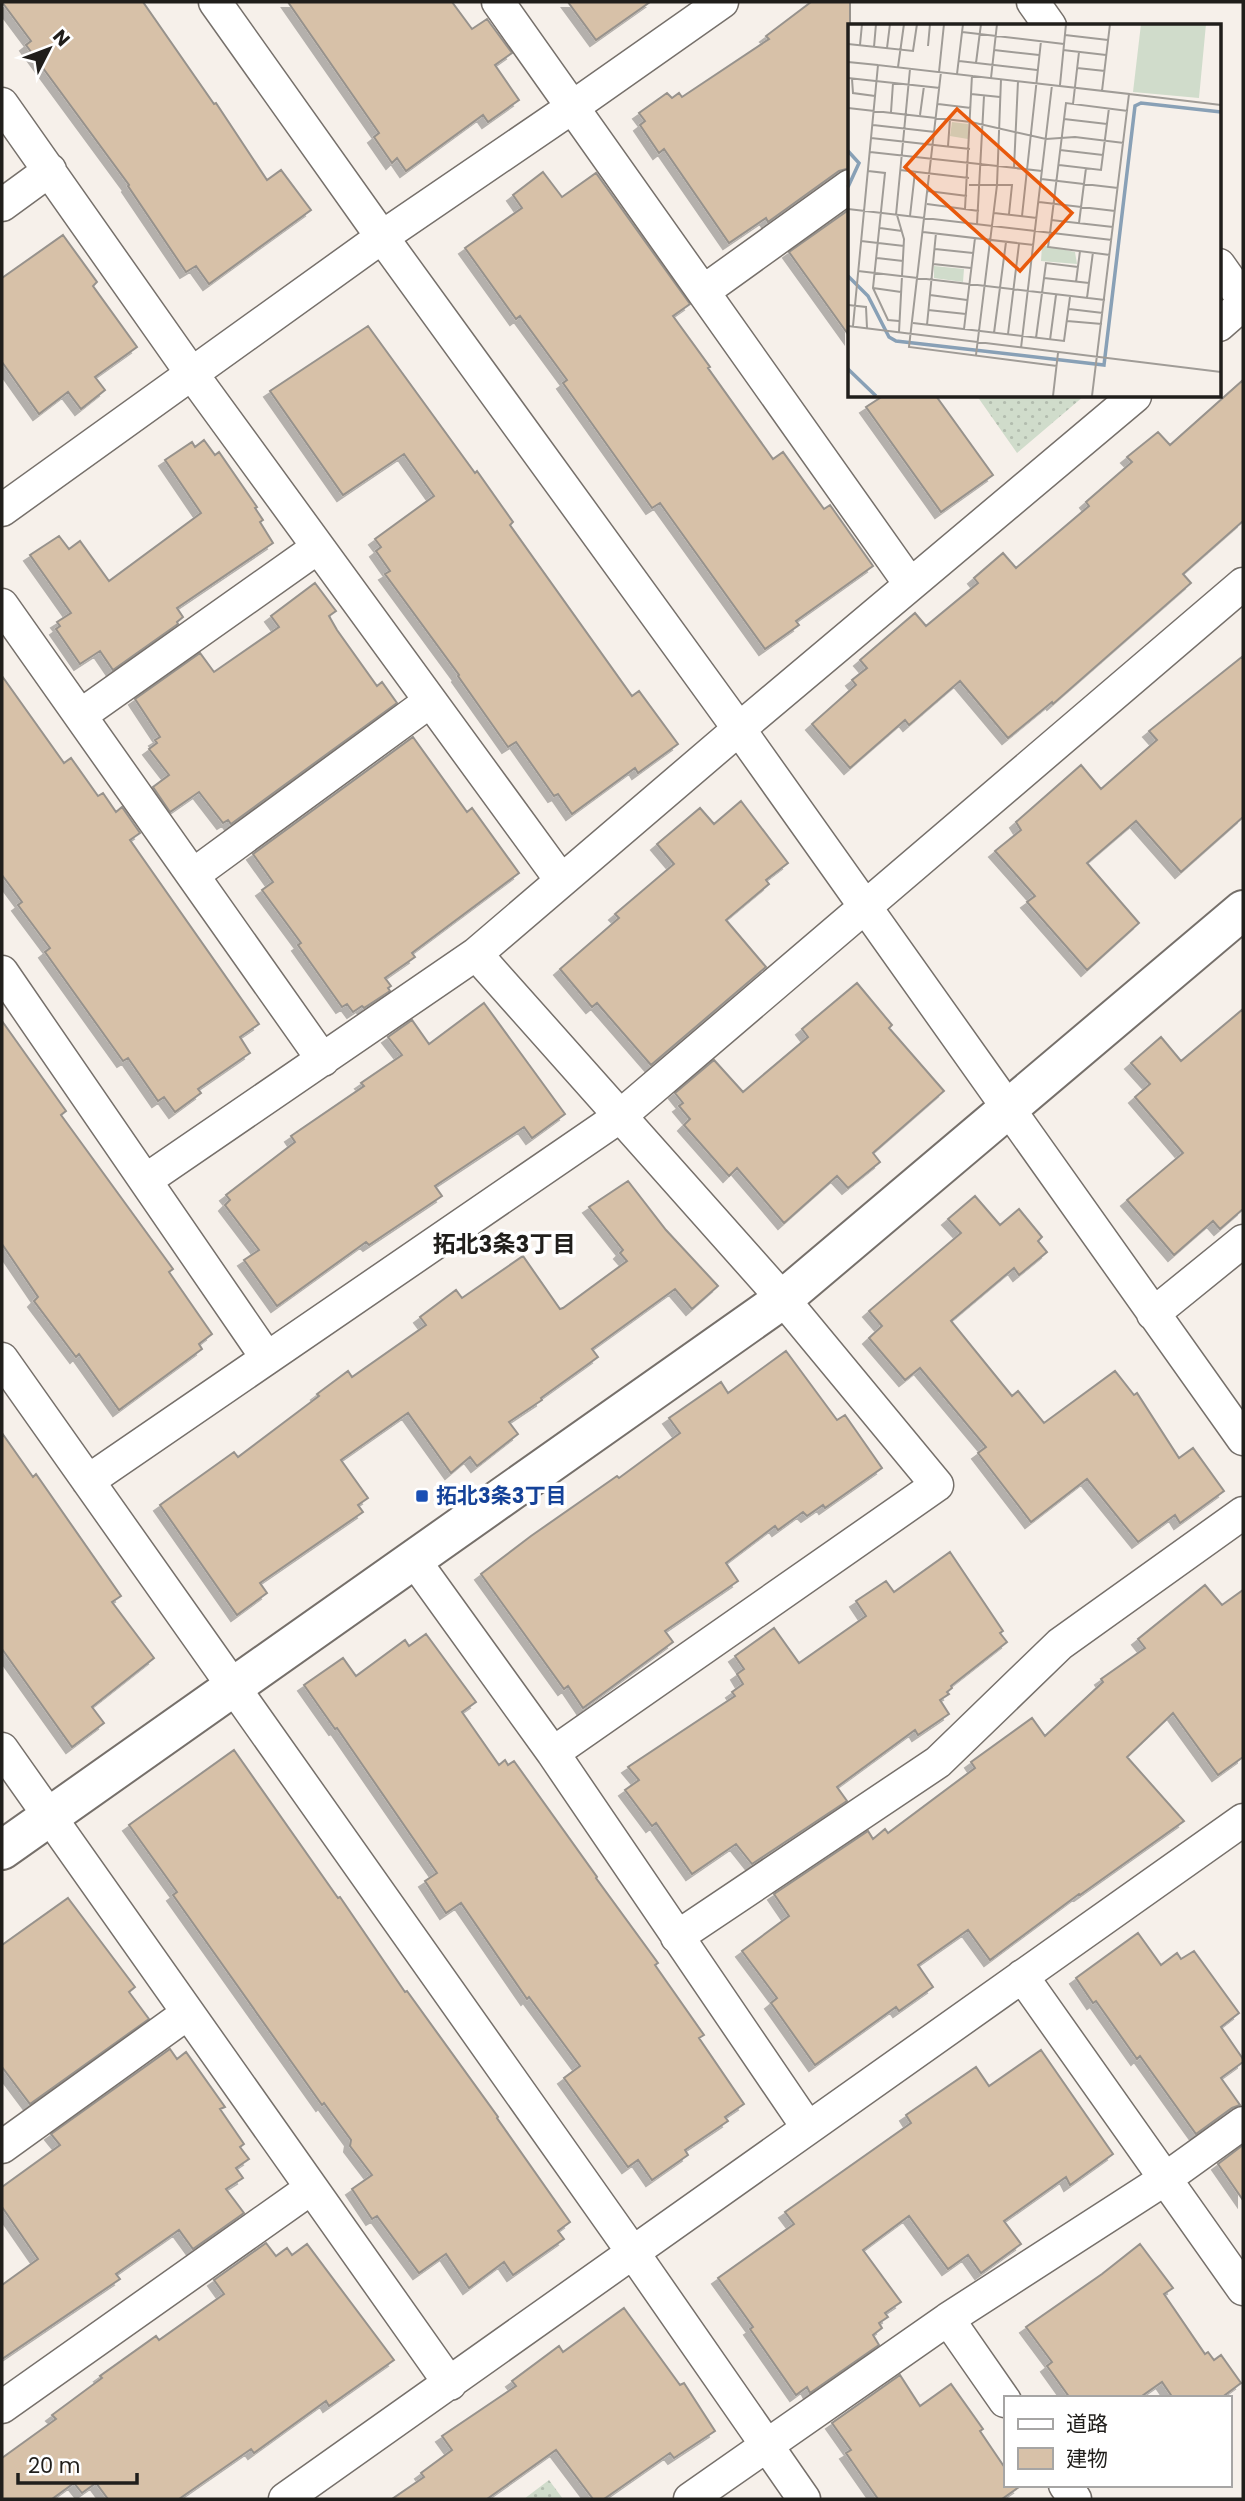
<svg xmlns="http://www.w3.org/2000/svg" width="1245" height="2501" font-family="Poppins,'Noto Sans JP',sans-serif">
	<style>
		.park { fill: url(#park-dots) }
		.building { fill: #d7c1a8; stroke: #97928c; stroke-width: 2; filter: url(#shadow) }
		.lines { fill: none; stroke-linecap: round; stroke-linejoin: round }
		.street-casing { stroke: #76706b; stroke-width: 35 }
		.secondary-casing { stroke: #76706b; stroke-width: 42 }
		.street { stroke: #fff; stroke-width: 32 }
		.secondary { stroke: #fff; stroke-width: 38 }
		.transit-dot { fill: #1a4fb4; stroke: #fff; stroke-width: 2.5 }
		.labels { text-anchor: middle; stroke-width: 7; stroke-linejoin: round; paint-order: stroke }
		.transit-label { font-size: 21px; font-weight: bold; fill: #164399; stroke: #fff; text-anchor: start }
		.neighbourhood-label { font-size: 23px; font-weight: bold; fill: #201e1b; stroke: #fff }
		.inset-river { fill: none; stroke: #88a0b6; stroke-width: 3.5 }
		.inset-road { fill: none; stroke: #a09c97; stroke-width: 2 }
		.view { fill: #e8590c; fill-opacity: 0.15; stroke: #e8590c; stroke-width: 3.5 }
		.inset-edge { fill: none; stroke: #201e1b; stroke-width: 3.5 }
	</style>
	<defs>
		<pattern id="park-dots" width="8" height="8" patternUnits="userSpaceOnUse" patternTransform="scale(1.75)"><rect width="8" height="8" fill="#d0dccb"/><path d="M2 2h.1M6 6h.1" fill="none" stroke="#b2bcae" stroke-width="1.8" stroke-linecap="round"/></pattern>
		<filter id="shadow"><feDropShadow dx="-6" dy="6" stdDeviation="0" flood-color="#0004"/></filter>
	</defs>
	<rect width="100%" height="100%" fill="#f6f0ea"/>
	<!-- park -->
	<path class="park" d="M977,396H1084L1017,453Z
		M549,2480L563,2499H524Z"/>
	<!-- building -->
	<path class="building" d="M2,2H143L214,104L216,103L267,180L281,170L311,210L209,284L196,266L186,272L128,186L129,185L26,45L31,41Z
		M288,2H452L472,29L487,19L512,53L495,65L519,100L488,122L483,115L406,171L397,158L392,163L374,137L379,133Z
		M568,2H650L596,40Z
		M811,2H850V168L839,171L768,222L766,218L729,243L664,149L659,153L640,125L645,121L639,113L667,93L672,98L679,93L682,97L769,39L766,36Z
		M543,172L562,197L596,173L690,304L673,316L710,367L708,368L773,459L783,452L824,509L830,505L873,566L796,621L799,625L765,649L660,503L652,508L563,383L567,380L520,316L516,319L465,248L522,208L513,195Z
		M850,209V337L789,252Z
		M63,235L97,282L93,286L137,347L95,377L105,390L81,409L68,392L39,414L2,362V278Z
		M368,326L475,473L477,471L513,522L510,525L632,696L639,691L678,744L638,773L635,768L572,814L558,794L554,796L516,742L508,747L458,676L459,675L385,574L390,571L376,551L381,547L375,539L434,496L404,454L343,495L270,391Z
		M1243,380V521L1183,574L1191,583L1053,704L1052,702L1008,738L960,681L909,725L905,720L850,768L812,724L856,685L852,680L867,668L860,660L915,613L926,626L978,583L974,578L1003,553L1016,568L1089,506L1086,502L1132,462L1127,457L1158,432L1170,445Z
		M883,396H936L993,475L941,512L866,407Z
		M204,440L215,455L219,452L257,507L255,508L263,520L260,522L273,543L177,608L183,617L177,622L178,624L113,670L100,651L80,664L56,629L60,626L57,622L71,613L30,555L59,536L69,549L80,541L109,581L201,513L165,460L192,442L195,447Z
		M315,583L336,611L329,616L337,630L377,686L382,682L397,703L231,824L228,820L223,823L199,792L170,812L153,787L169,775L149,749L157,743L155,740L160,737L135,699L200,653L214,672L279,627L271,616Z
		M1243,656V817L1181,872L1136,821L1087,863L1139,923L1087,970L1027,902L1035,896L995,851L1021,830L1016,822L1081,765L1101,789L1157,740L1149,731Z
		M2,676L64,763L71,758L98,796L103,793L116,812L122,807L140,833L130,840L259,1024L240,1037L250,1053L198,1089L201,1093L175,1112L164,1097L158,1101L128,1058L123,1061L45,952L50,948L18,905L22,902L2,875Z
		M413,737L467,812L472,808L519,873L412,953L415,957L385,978L391,986L388,988L390,991L364,1008L362,1006L353,1012L347,1004L342,1007L298,945L301,943L262,890L273,882L253,854Z
		M741,801L788,863L766,880L769,884L726,920L766,967L651,1065L597,1003L592,1007L560,969L619,918L615,914L674,864L657,844L700,808L714,824Z
		M857,983L892,1025L889,1028L944,1091L873,1153L880,1162L848,1188L837,1176L784,1223L737,1168L729,1176L684,1125L690,1119L679,1106L683,1103L675,1093L714,1060L743,1092L808,1037L802,1029Z
		M484,1003L565,1114L532,1138L524,1127L435,1186L442,1196L369,1245L366,1242L277,1306L244,1260L259,1250L225,1205L230,1200L226,1195L295,1142L291,1136L364,1086L361,1083L402,1055L388,1037L412,1020L429,1044Z
		M1243,1009V1209L1220,1229L1213,1221L1174,1255L1127,1200L1183,1153L1135,1097L1150,1084L1131,1063L1161,1037L1181,1061Z
		M2,1021L66,1111L61,1115L173,1269L169,1272L212,1334L199,1344L202,1349L119,1410L79,1354L76,1357L34,1301L38,1297L2,1244Z
		M628,1181L666,1230L718,1286L692,1309L675,1289L592,1349L598,1357L541,1398L542,1400L509,1422L518,1434L477,1466L470,1457L451,1473L408,1413L341,1460L368,1498L358,1505L363,1512L260,1583L267,1593L237,1615L160,1505L234,1452L238,1457L319,1396L317,1394L348,1371L352,1377L426,1325L420,1317L456,1290L462,1298L523,1256L560,1309L563,1308L627,1261L620,1253L623,1250L589,1207Z
		M975,1196L1000,1225L1019,1209L1042,1237L1038,1241L1047,1252L1019,1275L1014,1268L951,1321L1012,1396L1018,1391L1044,1423L1115,1371L1134,1395L1137,1393L1179,1458L1193,1448L1224,1491L1180,1523L1175,1515L1138,1542L1087,1479L1031,1522L978,1453L986,1447L920,1368L905,1380L869,1338L882,1326L869,1311L961,1233L948,1219Z
		M786,1351L837,1420L845,1415L882,1468L825,1508L823,1505L807,1516L803,1512L778,1530L775,1526L726,1563L738,1581L665,1631L673,1642L583,1708L568,1686L564,1689L481,1574L531,1536L617,1476L619,1478L680,1433L669,1418L721,1382L728,1393Z
		M2,1433L33,1477L36,1474L121,1596L112,1602L154,1658L92,1707L104,1723L72,1747L2,1649Z
		M950,1552L1003,1631L1000,1633L1007,1642L951,1686L952,1688L947,1692L949,1694L940,1700L949,1714L918,1735L915,1730L837,1787L847,1801L752,1864L736,1844L692,1874L656,1823L652,1826L625,1790L639,1780L628,1767L735,1696L732,1692L743,1684L737,1674L744,1669L735,1656L774,1628L799,1663L866,1616L856,1601L886,1581L894,1592Z
		M1205,1585L1222,1605L1243,1590V1757L1218,1775L1173,1713L1127,1757L1184,1821L1080,1895L1079,1894L990,1960L968,1930L918,1965L933,1987L899,2011L896,2007L815,2065L771,2003L777,1998L742,1951L789,1916L774,1894L868,1831L873,1839L885,1829L888,1833L975,1768L971,1762L1032,1718L1045,1736L1103,1682L1101,1679L1145,1648L1138,1639Z
		M426,1634L476,1702L462,1712L499,1765L505,1760L508,1765L514,1761L597,1877L596,1878L658,1963L655,1965L704,2035L699,2038L744,2104L725,2117L728,2121L685,2150L688,2155L652,2180L638,2160L628,2167L564,2078L580,2066L529,1997L527,1999L461,1903L446,1913L425,1881L437,1873L337,1728L335,1729L304,1685L343,1658L356,1676L405,1640L409,1646Z
		M234,1750L338,1898L340,1897L405,1992L407,1991L498,2117L497,2118L570,2222L558,2231L564,2239L513,2275L504,2262L469,2288L446,2254L419,2273L377,2216L372,2219L352,2189L372,2175L350,2146L351,2140L324,2103L322,2105L173,1895L177,1892L129,1825Z
		M68,1898L135,1987L129,1992L149,2019L30,2104L2,2067V1945Z
		M1138,1933L1161,1965L1177,1953L1181,1959L1194,1951L1239,2013L1221,2027L1243,2059V2062L1221,2078L1240,2105L1232,2108L1196,2134L1140,2056L1137,2059L1096,2001L1093,2003L1076,1978Z
		M170,2049L177,2059L186,2052L225,2107L220,2109L244,2144L240,2147L249,2159L236,2168L243,2178L226,2189L244,2213L193,2249L179,2230L116,2274L120,2279L2,2359V2285L38,2259L2,2207V2187L60,2145L51,2134Z
		M1041,2050L1113,2154L1070,2185L1066,2177L1004,2221L1021,2244L981,2273L968,2255L948,2269L909,2216L863,2250L901,2302L885,2313L888,2317L879,2323L882,2328L873,2335L879,2345L810,2393L807,2387L796,2395L750,2329L753,2327L718,2278L794,2224L785,2212L911,2123L906,2115L976,2067L989,2086Z
		M1243,2145V2200L1218,2164Z
		M266,2243L276,2256L287,2248L292,2255L307,2244L394,2360L329,2406L326,2401L254,2453L251,2449L179,2499H108L96,2483L82,2493L74,2483L52,2499H2V2458L56,2419L52,2415L102,2378L100,2376L156,2336L159,2340L224,2294L214,2280Z
		M1140,2244L1173,2288L1164,2294L1205,2354L1208,2352L1214,2360L1221,2355L1241,2383L1221,2398H1173L1162,2382L1139,2398H1070L1047,2366L1052,2362L1026,2327L1102,2274Z
		M624,2308L680,2385L684,2383L715,2431L674,2458L670,2453L604,2499H593L556,2450L487,2499H392L424,2477L421,2473L452,2450L442,2436L516,2386L512,2381L559,2346L563,2352Z
		M900,2375L920,2406L951,2384L983,2429L980,2431L1005,2468V2485H1017L1019,2487L1002,2499H878L846,2453L851,2450L832,2423Z"/>
	<g class="lines">
		<!-- street casing -->
		<g class="street-casing">
			<path id="street" d="M215,2L382,237L739,729L1243,1439
				M498,2L910,584
				M1033,2L1050,26
				M2,104L192,374L561,880
				M2,205L50,170
				M1219,265L1243,299
				M704,291L850,186
				M1219,325L1243,304
				M2,510L382,237L574,106L722,2
				M2,605L323,1060
				M81,715L317,548
				M193,875L429,702
				M476,954L783,1299L937,1485L553,1753
				M2,972L267,1358
				M146,1180L476,954L739,729L1135,396
				M1153,1314L1243,1241
				M2,1359L634,2254L804,2499
				M88,1481L619,1117L1243,584
				M414,1560L553,1753L808,2128
				M2,1749L450,2384
				M677,1937L938,1762L1060,1644L1243,1513
				M1022,1976L1243,2289
				M2,2147L188,2013
				M948,2319L1005,2401
				M2,2407L310,2189
				M1065,2485L1075,2499
				M285,2499L1243,1820
				M690,2499L948,2319L1165,2179L1243,2123"/>
		</g>
		<!-- secondary casing -->
		<g class="secondary-casing">
			<path id="secondary" d="M2,1850L783,1299L1243,910"/>
		</g>
		<!-- street -->
		<use href="#street" class="street"/>
		<!-- secondary -->
		<use href="#secondary" class="secondary"/>
	</g>
	<!-- markers -->
	<rect class="transit-dot" x="415" y="1489" width="14" height="14" rx="3.5"/>
	<g class="labels">
		<!-- transit labels -->
		<g class="transit-label">
			<text x="436" y="1503">拓北3条3丁目</text>
		</g>
		<!-- neighbourhood labels -->
		<g class="neighbourhood-label">
			<text x="504" y="1252">拓北3条3丁目</text>
		</g>
	</g>
	<!-- overview -->
	<g transform="translate(848 24)">
		<rect width="373" height="373" fill="#f6f0ea"/>
		<path d="M293,0H358L351,74L285,68ZM104,98L120,100V115L102,112ZM194,221L227,228L229,240L193,237ZM86,242L116,245L115,258L86,254Z" fill="#d0dccb"/>
		<path class="inset-river" d="M0,127L11,139L0,163M0,252L20,272L41,313L48,317L256,341L287,82L293,79L373,88M0,345L28,372"/>
		<path class="inset-road" d="M114,8L216,20M217,11L260,16M0,20L65,27L69,0M12,21L14,0M80,22L82,0M26,23L28,0M39,24L42,0M146,26L191,31M215,26L258,31M111,37L189,46M0,38L30,41M128,39L133,0M50,43L56,0M229,44L257,47M91,48L96,0M93,48L61,323L209,342M109,50L115,0M0,54L92,64M143,54L149,0M4,55L5,69L27,72M212,61L218,0M254,67L262,0M123,70L152,73M281,70L373,81M90,80L123,84M225,80L231,28M0,84L123,98L198,115L227,113L276,119M43,88L45,59M72,91L76,62M216,95L259,100M25,101L87,108M23,114L122,125M100,122L102,95M212,126L255,131M22,128L194,147M211,141L253,146L261,84M166,144L170,57M52,146L121,154M20,147L37,149L25,264L40,296L51,297M193,155L270,164M121,161H164L161,190M80,167L119,172M191,178L267,187M79,180L131,187M0,185L264,216M117,185L124,51M146,189L189,194M48,191L62,45M49,191L56,215L51,308M62,192L67,148M174,192L193,17M203,196L265,203M231,199L238,144M129,200L136,72M32,204L54,207M75,208L186,221M13,217L56,222M87,225L125,229M262,231L200,223L202,209L218,79L280,87M29,234L55,237M85,240L123,244M10,247L257,276M196,254L241,259M228,258L232,227M25,264L53,268M82,271L119,276M239,274L245,228M0,281L18,283L19,304M221,285L255,289M80,286L118,290M219,297L254,300M65,299L216,317L222,273M79,301L88,209M0,302L373,348M5,302L30,41L281,70L244,372M116,305L127,214M146,309L158,218M160,310L171,220M188,314L198,239L230,243M202,316L208,271M173,324L204,61M128,331L149,161L153,55M205,372L210,329"/>
		<path class="view" d="M109,85L224,189L172,247L57,143Z"/>
		<rect width="373" height="373" class="inset-edge"/>
	</g>
	<!-- border -->
	<rect width="1245" height="2501" fill="none" stroke="#201e1b" stroke-width="7"/>
	<!-- legend -->
	<rect x="1004" y="2396" width="228" height="91" fill="#ffffff" stroke="#a6a5a4" stroke-width="2"/>
	<rect x="1018" y="2419" width="35" height="10" fill="#ffffff" stroke="#a6a5a4" stroke-width="2"/>
	<text x="1066" y="2431" font-size="21" fill="#201e1b">道路</text>
	<rect x="1018" y="2448" width="35" height="21" fill="#d7c1a8" stroke="#a6a5a4" stroke-width="2"/>
	<text x="1066" y="2466" font-size="21" fill="#201e1b">建物</text>
	<!-- north arrow -->
	<g transform="translate(49 49) rotate(48)" stroke="#ffffff" stroke-width="5" paint-order="stroke">
	<path d="M0-5L12 26L0 18L-12 26Z" fill="#201e1b"/>
	<text y="-10" font-size="19" font-weight="bold" text-anchor="middle" fill="#201e1b">N</text>
	</g>
	<!-- scale -->
	<path d="M18 2473v10h119v-10" fill="none" stroke="#201e1b" stroke-width="3.5"/>
	<text x="28" y="2473" font-size="21" fill="#201e1b" stroke="#ffffff" stroke-width="5" paint-order="stroke">20 m</text>
</svg>
